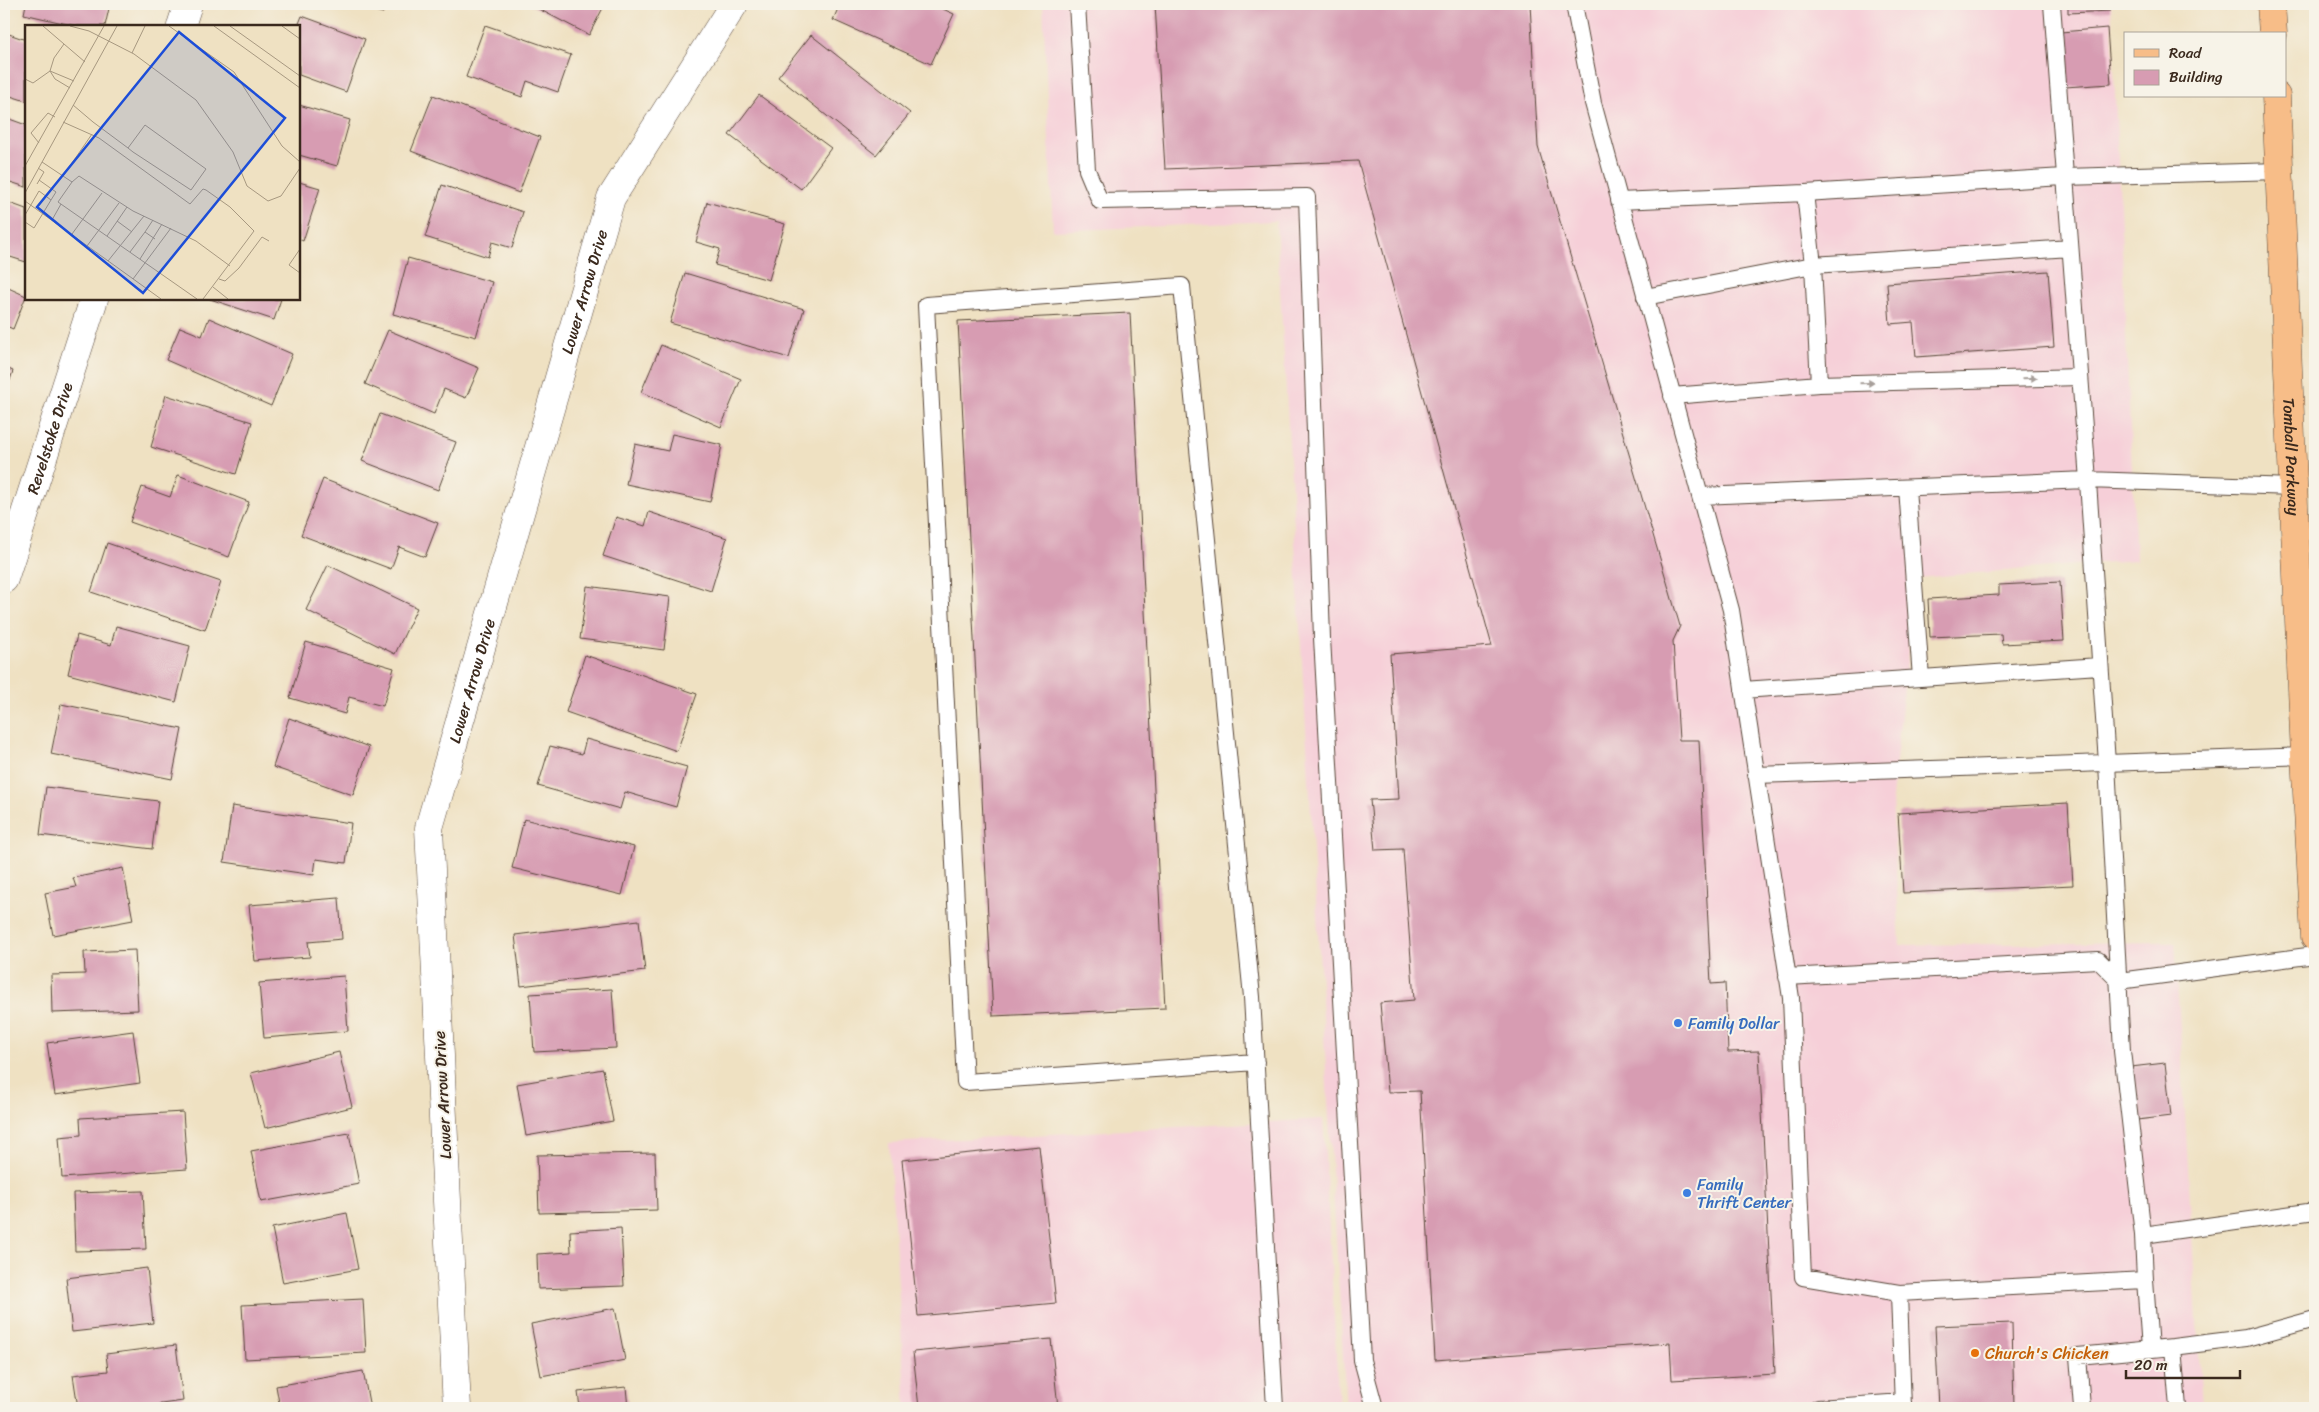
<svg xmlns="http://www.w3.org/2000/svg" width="2319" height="1412" font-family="Sriracha,sans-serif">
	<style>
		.built { fill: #f6cfd8 }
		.building { fill: #d79cb2 }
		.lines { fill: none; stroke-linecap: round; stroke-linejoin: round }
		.service-casing { stroke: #564537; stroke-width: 18 }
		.minor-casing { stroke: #564537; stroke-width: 29 }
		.primary-casing { stroke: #564537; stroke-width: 29 }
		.service { stroke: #fff; stroke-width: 16 }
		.minor { stroke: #fff; stroke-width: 28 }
		.primary { stroke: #f7bd88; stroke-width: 28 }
		.oneway { fill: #a79f9a }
		.shop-dot { fill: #3f7fe0; stroke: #f7f3e8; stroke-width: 2 }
		.food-dot { fill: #e8710a; stroke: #f7f3e8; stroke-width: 2 }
		.labels { text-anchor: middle; stroke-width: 4; stroke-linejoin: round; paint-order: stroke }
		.street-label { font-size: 16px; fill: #3b2a1e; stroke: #f7f3e8 }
		.shop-label { font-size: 16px; fill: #366cbe; stroke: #f7f3e8; text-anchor: start }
		.food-label { font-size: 16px; fill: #c56008; stroke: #f7f3e8; text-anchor: start }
		.inset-road { fill: none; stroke: #a79880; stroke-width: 1 }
		.view { fill: #1d4ed8; fill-opacity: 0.15; stroke: #1d4ed8; stroke-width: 2.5 }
		.inset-edge { fill: none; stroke: #3b2a1e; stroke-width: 2.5 }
	</style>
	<rect width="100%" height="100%" fill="#f7f3e8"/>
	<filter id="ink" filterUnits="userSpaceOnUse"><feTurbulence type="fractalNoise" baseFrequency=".02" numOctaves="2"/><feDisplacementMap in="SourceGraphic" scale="10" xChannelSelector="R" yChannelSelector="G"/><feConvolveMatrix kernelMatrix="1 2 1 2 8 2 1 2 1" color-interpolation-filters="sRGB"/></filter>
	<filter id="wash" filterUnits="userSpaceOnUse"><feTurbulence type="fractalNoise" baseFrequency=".0096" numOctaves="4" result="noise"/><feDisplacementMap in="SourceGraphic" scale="20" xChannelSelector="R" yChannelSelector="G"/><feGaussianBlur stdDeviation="1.12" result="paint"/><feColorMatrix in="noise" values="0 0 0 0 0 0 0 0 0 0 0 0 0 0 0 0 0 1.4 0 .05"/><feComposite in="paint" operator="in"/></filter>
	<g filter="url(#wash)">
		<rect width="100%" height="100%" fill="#efe1c2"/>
		<!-- built -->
		<path class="built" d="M1043,4H2111L2136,560L1916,578L1892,798L1900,945L2175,942L2202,1408H1346L1276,221L1053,231Z
			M1323,1119L1339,1408H906L889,1143Z"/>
		<g id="blocks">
			<!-- building -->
			<path class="building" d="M26,4H110L105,26H76L24,14Z
				M347,4H385L383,13Z
				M529,4H605L589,35Z
				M840,4H932L954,14L931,64L833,20Z
				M1155,4H1530L1538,147L1680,626L1673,641L1679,740H1699L1711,984L1725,983L1728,1052L1759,1051L1775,1374L1672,1380L1670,1343L1435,1360L1420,1091L1388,1092L1380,1003L1414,1000L1403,849L1375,850L1370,800L1399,799L1390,654L1492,646L1358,161L1165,169Z
				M2068,4H2110V11L2068,13Z
				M302,16L365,39L346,92L299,75L298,26Z
				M485,25L571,55L558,92L527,81L522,97L466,77Z
				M2107,28L2111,84L2065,87L2061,32Z
				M6,33L26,40V101L4,94V41Z
				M811,35L910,113L876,155L778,77Z
				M433,95L540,137L519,193L411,151Z
				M759,95L831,148L801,189L729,135Z
				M299,105L350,120L337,166L299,155Z
				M4,117L26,125V187L4,180Z
				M299,182L320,188L303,241L299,239Z
				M442,185L523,212L512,248L492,242L488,257L425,237Z
				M4,201L26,209V262L4,255Z
				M707,202L785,224L769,280L715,265L720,249L696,242Z
				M408,258L492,282L476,337L393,314Z
				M2048,271L2054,347L1916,357L1913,322L1890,324L1887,283Z
				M685,273L804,309L789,358L670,323Z
				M4,286L26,296L13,329L4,325Z
				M210,299H281L274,320Z
				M1130,313L1165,1008L993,1016L958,321Z
				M209,318L292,354L271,406L166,360L180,327L202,336Z
				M388,330L479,368L466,398L444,389L434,414L365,384Z
				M661,345L741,379L721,427L641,392Z
				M4,367L13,371L4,398Z
				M166,395L252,422L236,474L151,447Z
				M380,414L456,442L438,490L362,461Z
				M672,434L722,445L710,502L626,484L635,444L668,451Z
				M178,475L249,502L229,557L130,522L142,487L170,497Z
				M323,479L438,523L425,557L399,547L391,569L301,535Z
				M649,512L727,538L711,591L603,556L616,517L645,526Z
				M107,543L221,582L205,630L91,592Z
				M328,565L417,608L395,654L306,610Z
				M2060,582L2064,641L2002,644L2001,634L1930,637L1928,599L1999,595V585Z
				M587,586L670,597L664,650L580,639Z
				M116,626L190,646L176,702L68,674L77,635L111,645Z
				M306,642L394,668L383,706L349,697L345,714L290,698Z
				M585,655L697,694L677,751L566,712Z
				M61,704L182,729L172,779L51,754Z
				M289,718L369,747L353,795L273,767Z
				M586,739L687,767L676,807L625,792L620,809L538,786L550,746L582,754Z
				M46,787L158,801L152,849L40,835Z
				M2068,803L2073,885L1903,893L1898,813Z
				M232,806L351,823L346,863L316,859L314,875L224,862Z
				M524,819L634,847L622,895L512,868Z
				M123,868L133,920L53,935L45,893L76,887L73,878Z
				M339,898L342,939L308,942L310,957L255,961L249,905Z
				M639,920L645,971L521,986L515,935Z
				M135,950L138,1010L52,1013L51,975L85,974L84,952Z
				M344,976L348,1031L264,1038L259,983Z
				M612,989L616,1048L534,1052L530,994Z
				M133,1031L140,1083L55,1095L47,1043Z
				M339,1052L352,1107L265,1128L251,1073Z
				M2165,1063L2171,1116L2137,1120L2131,1067Z
				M603,1069L613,1121L526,1136L517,1084Z
				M183,1112L187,1169L62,1178L59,1137L81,1135L80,1118Z
				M349,1133L359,1184L261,1202L251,1151Z
				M1039,1146L1056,1303L918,1316L902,1160Z
				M655,1153L657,1210L539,1213L537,1155Z
				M143,1191L146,1249L75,1251L73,1193Z
				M347,1213L358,1269L283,1283L272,1228Z
				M621,1228L624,1286L538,1289L537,1254L571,1252L570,1231Z
				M147,1268L153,1323L72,1332L66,1278Z
				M363,1299L366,1353L245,1359L242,1305Z
				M615,1308L625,1360L541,1376L531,1324Z
				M2012,1323L2014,1408H1939L1935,1326Z
				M1051,1339L1058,1408H919L913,1352Z
				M176,1345L183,1401L132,1408H78L73,1375L108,1371L106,1354Z
				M363,1371L370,1408H280L276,1386Z
				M626,1387L628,1408H580L578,1392Z"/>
		</g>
	</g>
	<g filter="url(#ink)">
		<use href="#blocks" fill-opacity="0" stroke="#564537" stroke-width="1"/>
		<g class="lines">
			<!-- service casing -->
			<g class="service-casing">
				<path id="service" d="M1077,4L1087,170L1100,201L1307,197L1322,638L1362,1360L1375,1408
					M1574,4L1593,103L1731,610L1791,998L1803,1277L1899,1293
					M1619,201L1805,193L2064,177L2280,171
					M1645,297L1813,265L2070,248
					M1819,384L2079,377
					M1672,396L1819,384L1813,265L1805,193
					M1907,488L1921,678
					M1700,496L2087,480L2293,487
					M1743,690L2099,666
					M1756,775L2305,756
					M1787,977L2098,960L2119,981L2315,955
					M1256,1062L965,1082L926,305L1182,286L1252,997L1275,1408
					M2143,1235L2315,1211
					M2145,1280L2150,1349
					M1818,1408L1903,1402
					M1903,1408L1899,1293L2145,1280L2143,1235L2122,1051L2107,763L2087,467L2052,4
					M2082,1408L2078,1356L2173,1347
					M2178,1408L2173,1347L2246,1338L2315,1319"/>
			</g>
			<!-- minor casing -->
			<g class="minor-casing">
				<g id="minor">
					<path d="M181,26L188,4"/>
					<path id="s1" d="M4,579L94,299"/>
					<path id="s2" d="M457,1408L429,828L611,198L734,4"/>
				</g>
			</g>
			<!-- primary casing -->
			<g class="primary-casing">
				<g id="primary">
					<path d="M2271,4L2273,34"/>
					<path id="s3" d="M2276,96L2305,756L2315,937"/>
				</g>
			</g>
			<!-- service -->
			<use href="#service" class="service"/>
			<!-- minor -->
			<use href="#minor" class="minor"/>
			<!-- primary -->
			<use href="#primary" class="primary"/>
		</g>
		<!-- one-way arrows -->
		<defs><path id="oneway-solid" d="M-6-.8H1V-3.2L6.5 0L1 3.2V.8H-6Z" transform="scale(1.25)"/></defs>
		<g class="oneway">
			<use href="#oneway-solid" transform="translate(2030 378) rotate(-1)"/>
			<use href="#oneway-solid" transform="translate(1867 383) rotate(-1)"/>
		</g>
	</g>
	<!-- markers -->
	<g class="shop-dot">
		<circle cx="1678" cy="1023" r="5"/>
		<circle cx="1687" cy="1193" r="5"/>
	</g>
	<circle class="food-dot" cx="1975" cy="1353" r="5"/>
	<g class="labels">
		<!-- street labels -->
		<g class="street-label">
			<text dy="6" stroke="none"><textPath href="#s2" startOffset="1139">Lower Arrow Drive</textPath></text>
			<text dy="6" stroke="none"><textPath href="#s1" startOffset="148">Revelstoke Drive</textPath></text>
			<text dy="6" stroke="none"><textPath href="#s3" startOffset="361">Tomball Parkway</textPath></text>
			<text dy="6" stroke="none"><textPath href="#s2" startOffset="734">Lower Arrow Drive</textPath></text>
			<text transform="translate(442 1095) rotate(-93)" y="6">Lower Arrow Drive</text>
		</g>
		<!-- shop labels -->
		<g class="shop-label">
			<text x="1688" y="1029">Family Dollar</text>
			<text x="1697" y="1190">Family<tspan x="1697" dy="18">Thrift Center</tspan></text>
		</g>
		<!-- food labels -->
		<g class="food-label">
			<text x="1985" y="1359">Church's Chicken</text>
		</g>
	</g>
	<!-- overview -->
	<g transform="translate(25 25)">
		<rect width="275" height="275" fill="#efe1c2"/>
		<path class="inset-road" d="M18,1L39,19M45,1L64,6L109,29L171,75L208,127L222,161L243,176L256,171L275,143M144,1L209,47L257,121L275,137M189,1L275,63M205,1L275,51M257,1L275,14M107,28L120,1M0,54L8,58L25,46L29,33L39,19L60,37M45,63L30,54L25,46L49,56M48,80L68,97L103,123L108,127L166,165L181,144L120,100L103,123M38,97L74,113L165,179L178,164L181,165L205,182L229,206L178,274M14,118L6,108L23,88L30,92M17,137L47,157L33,177L172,274M0,141L79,1M38,151L67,109M14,155L31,167L26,175M47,157L54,151L108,186L171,216L205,241M12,159L19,147L13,143M0,168L92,1M0,176L136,274M0,190L14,166L26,175L9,203L0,197M27,195L36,179M128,195L120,207L130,214M92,196L107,207M47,209L77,168M82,211L102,182M62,221L94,178M275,224L264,240L275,248M105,227L120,207M115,234L137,199M83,236L119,191M108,254L146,203M194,254L200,256L214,243L237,212L244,216M188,262L203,274"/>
		<path class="view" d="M154,7L260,93L118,268L12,182Z"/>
		<rect width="275" height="275" class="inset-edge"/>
	</g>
	<!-- margin -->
	<rect width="2319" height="1412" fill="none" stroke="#f7f3e8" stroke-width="20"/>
	<!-- legend -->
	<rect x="2124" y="32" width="162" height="65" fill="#f7f3e8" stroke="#aca397"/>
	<rect x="2134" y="49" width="25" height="8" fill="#f7bd88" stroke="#aca397"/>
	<text x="2169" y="58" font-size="15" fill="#3b2a1e">Road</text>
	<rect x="2134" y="70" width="25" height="15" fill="#d79cb2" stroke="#aca397"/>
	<text x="2169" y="82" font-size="15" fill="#3b2a1e">Building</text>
	<!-- scale -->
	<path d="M2126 1370v8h114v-8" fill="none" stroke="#3b2a1e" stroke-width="2.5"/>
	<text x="2134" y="1370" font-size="15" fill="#3b2a1e" stroke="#f7f3e8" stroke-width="4" paint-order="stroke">20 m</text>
</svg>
